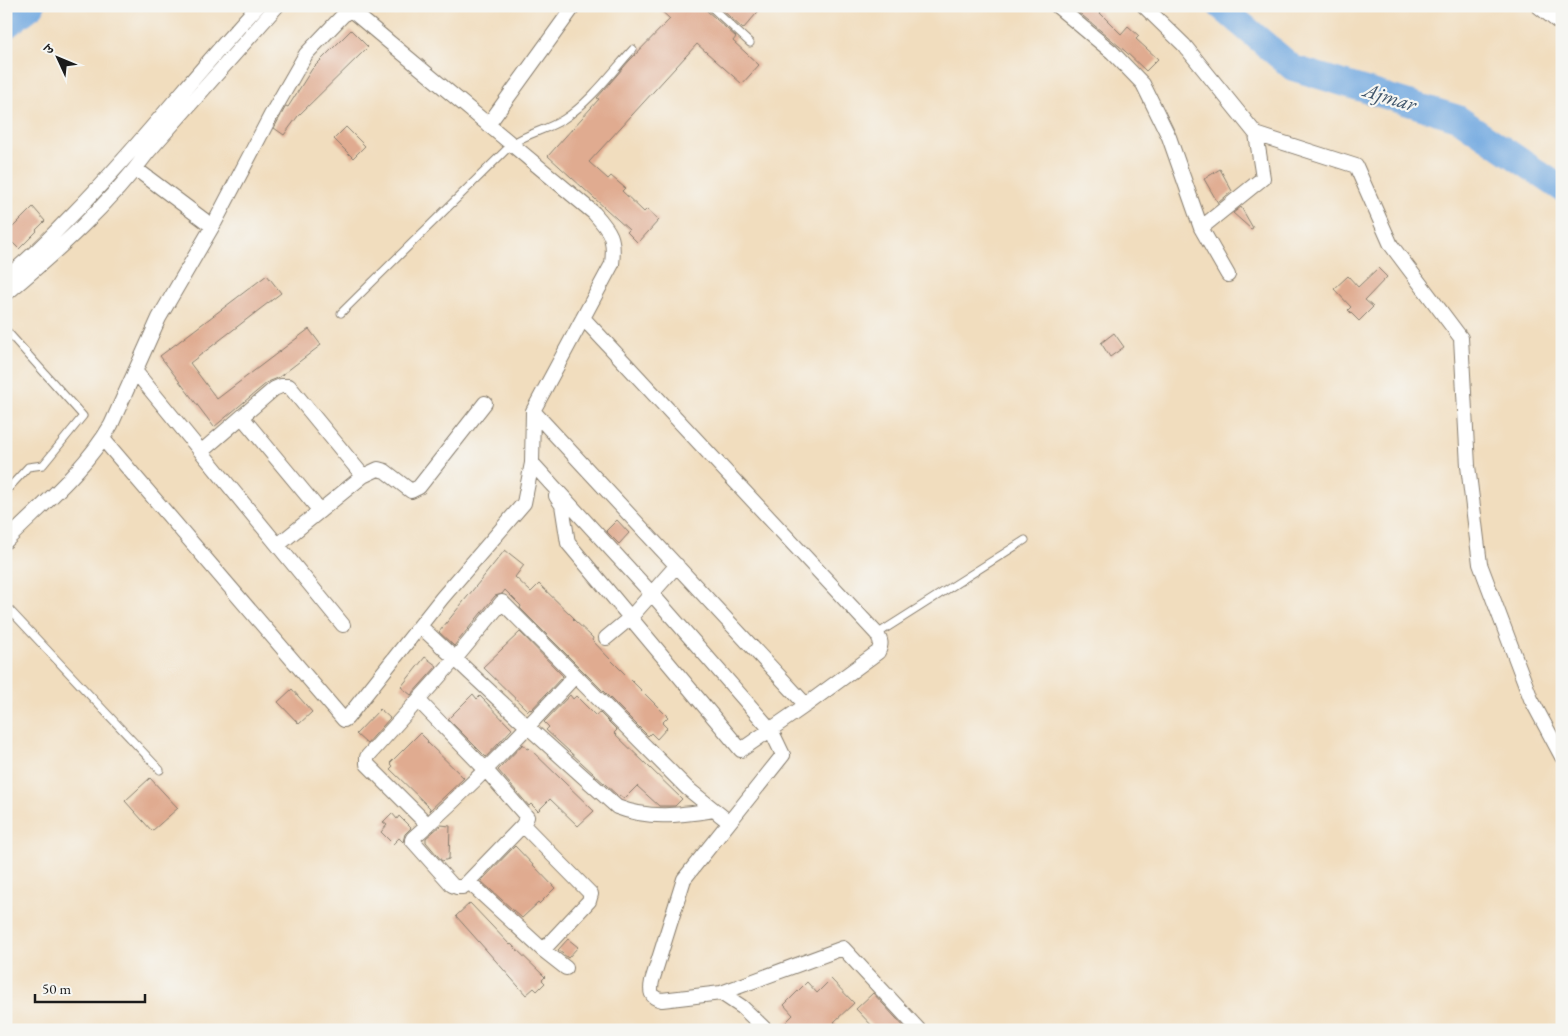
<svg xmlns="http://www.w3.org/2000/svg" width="1568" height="1036" font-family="'EB Garamond','Noto Serif Devanagari',serif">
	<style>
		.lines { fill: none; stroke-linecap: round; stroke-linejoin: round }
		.river { stroke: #72a9e0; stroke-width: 26 }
		.building { fill: #e0ab90 }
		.service-casing { stroke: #867c6d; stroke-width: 9 }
		.minor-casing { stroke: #867c6d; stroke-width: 16 }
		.service { stroke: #fff; stroke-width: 7 }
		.minor { stroke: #fff; stroke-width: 14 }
		.labels { text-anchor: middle; stroke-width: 4.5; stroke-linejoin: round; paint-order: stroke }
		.water-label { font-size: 21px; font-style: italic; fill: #3e546a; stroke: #f6f6f2 }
	</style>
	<rect width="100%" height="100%" fill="#f6f6f2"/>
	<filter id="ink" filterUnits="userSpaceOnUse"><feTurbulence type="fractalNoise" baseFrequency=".02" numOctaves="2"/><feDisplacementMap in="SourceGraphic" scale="10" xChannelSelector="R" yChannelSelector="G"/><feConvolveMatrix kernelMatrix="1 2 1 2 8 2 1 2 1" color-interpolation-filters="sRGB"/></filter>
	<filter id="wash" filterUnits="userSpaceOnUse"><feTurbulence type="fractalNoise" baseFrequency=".0096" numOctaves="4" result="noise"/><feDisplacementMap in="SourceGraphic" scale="20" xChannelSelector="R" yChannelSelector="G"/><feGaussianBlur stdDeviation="1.12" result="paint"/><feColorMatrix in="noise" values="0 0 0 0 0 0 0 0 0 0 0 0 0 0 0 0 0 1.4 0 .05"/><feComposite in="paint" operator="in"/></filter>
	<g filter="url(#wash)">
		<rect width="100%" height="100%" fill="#f1ddbe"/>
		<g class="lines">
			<!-- river -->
			<path class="river" d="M1220,6L1293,68L1458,118L1562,189
				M6,26L32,6"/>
		</g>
		<g id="blocks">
			<!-- building -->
			<path class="building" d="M656,6H705L706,10L736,37L733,41L759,65L742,84L697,44L589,162L608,179L611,176L625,188L622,191L644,212L647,209L659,220L638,243L627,232L629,230L548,156L599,99L597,98L629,61L670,19Z
				M718,6H763L743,29Z
				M1071,6H1093L1121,34L1128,26L1139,36L1136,39L1158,59L1146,71L1125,51Z
				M351,30L368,47L298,116L284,135L274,128L286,106L288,107L312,69Z
				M346,127L365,146L353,158L334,139Z
				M1220,169L1232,191L1218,203L1204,179Z
				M33,207L45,221L36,230L37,231L19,249L6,236V234Z
				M1241,207L1253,228L1251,229L1233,213Z
				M1378,268L1387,277L1365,300L1373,307L1359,321L1348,310L1351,307L1334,289L1348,276L1358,287Z
				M267,275L281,293L190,363L217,399L309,329L321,345L278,378L268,382L214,427L160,356Z
				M1114,333L1124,347L1110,357L1101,343Z
				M617,520L629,533L619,544L606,531Z
				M505,550L524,565L515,577L531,592L539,584L574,618L573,619L593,638L592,640L610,659L668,717L662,723L667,728L657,739L651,733L648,736L520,608L521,606L505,590L502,594L495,596L454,646L439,632Z
				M520,632L563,676L531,710L530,709L528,711L483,667Z
				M425,657L437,666L411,695L401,687Z
				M292,689L312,712L299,724L278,702Z
				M473,694L477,699L480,696L512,729L486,757L448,719Z
				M570,695L573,699L576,696L596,716L599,712L617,730L614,733L682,799L675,806H659L637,786L624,799L619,795L618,796L546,730L549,727L544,722Z
				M380,709L390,718L367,744L356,734Z
				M420,733L428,741L427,742L464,778L429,811L430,808L390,769L393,766L390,763Z
				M523,744L527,749L529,748L594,811L578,826L550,799L538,811L531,804L529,806L498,770Z
				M150,778L178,808L152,831L125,801Z
				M392,813L397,819L399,816L411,828L405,834L403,842L399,838L393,844L381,832L387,825L383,822Z
				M441,825L450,826L449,859L442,861L426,842V838Z
				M515,846L555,888L539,904L538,903L522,918L481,881Z
				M470,903L510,945L511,944L545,977L542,980L545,983L537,991L534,988L526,995L456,916Z
				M568,939L578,947L568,958L558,950Z
				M831,979L854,1003L834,1022L842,1030H778L793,1015L784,1005L807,982L817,993Z
				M873,993L907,1030H876L856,1009Z"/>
		</g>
	</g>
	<g filter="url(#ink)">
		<use href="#blocks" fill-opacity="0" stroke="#867c6d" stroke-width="1"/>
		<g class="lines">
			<!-- service casing -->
			<g class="service-casing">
				<path id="service" d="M710,6L750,43
					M341,313L512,144C528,133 547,130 564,119C590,102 612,72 633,49
					M6,330L83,416L43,465L28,467L6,491
					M6,606L160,770
					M877,634L1025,540"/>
			</g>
			<!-- minor casing -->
			<g class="minor-casing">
				<path id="minor" d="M346,6L594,213C611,232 615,238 612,264L533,411L806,705
					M1057,6L1112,52L1143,84L1169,137L1201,228L1228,275
					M1144,6L1184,45L1256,134L1356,166L1391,245L1461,338L1468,466L1480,564L1531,699L1562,757
					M1538,6L1562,25
					M488,125L574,6
					M136,169L212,226
					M1201,228L1263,178L1256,134
					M6,277C31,259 51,236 73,214C138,148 195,74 258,6
					M6,294C57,251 109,205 148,152L277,6
					M135,371L343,625
					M533,411L532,463L537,471
					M242,417L320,511
					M103,439L344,720L347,718L442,598L524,503L532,463L652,594L771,730L783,755L684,879L652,981C650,991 650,998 662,1000L721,993L843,948L919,1030
					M202,451L274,389L281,386H289L363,476L378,469L385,471L411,491L419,487L485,403
					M556,496L562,505L568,543L741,750L806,705L878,652C882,644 881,641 877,634L583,318
					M6,541C42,505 85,470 111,425L159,318L215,222L271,115L306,54L349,9V6
					M278,545L363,476
					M420,626L528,727L617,807C650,820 681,815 714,810
					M606,638L630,618L677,565
					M418,700L485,769L527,817L523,825L463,887H457L452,885L412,840L413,838C470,788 523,732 575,676
					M428,825L367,764V757L455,659L502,602L687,788L729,822
					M523,825L591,894L589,901L543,950
					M469,882L543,950L566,968
					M721,993L742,1007L766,1030"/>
			</g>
			<!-- service -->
			<use href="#service" class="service"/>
			<!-- minor -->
			<use href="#minor" class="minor"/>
		</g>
	</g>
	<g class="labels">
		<!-- water labels -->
		<g class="water-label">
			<text transform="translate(1390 97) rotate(17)" y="7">Ajmar</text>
		</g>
	</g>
	<!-- margin -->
	<rect width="1568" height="1036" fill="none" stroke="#f6f6f2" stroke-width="25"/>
	<!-- north arrow -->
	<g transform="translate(58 58) rotate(314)" stroke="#f6f6f2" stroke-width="4" paint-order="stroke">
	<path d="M0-4L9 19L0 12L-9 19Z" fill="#1c1c1c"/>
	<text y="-8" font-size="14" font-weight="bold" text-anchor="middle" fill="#1c1c1c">उ</text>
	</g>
	<!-- scale -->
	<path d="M35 994v8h110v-8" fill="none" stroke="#1c1c1c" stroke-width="2.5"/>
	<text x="42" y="994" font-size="15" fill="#1c1c1c" stroke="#f6f6f2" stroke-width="4" paint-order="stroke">50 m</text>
</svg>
